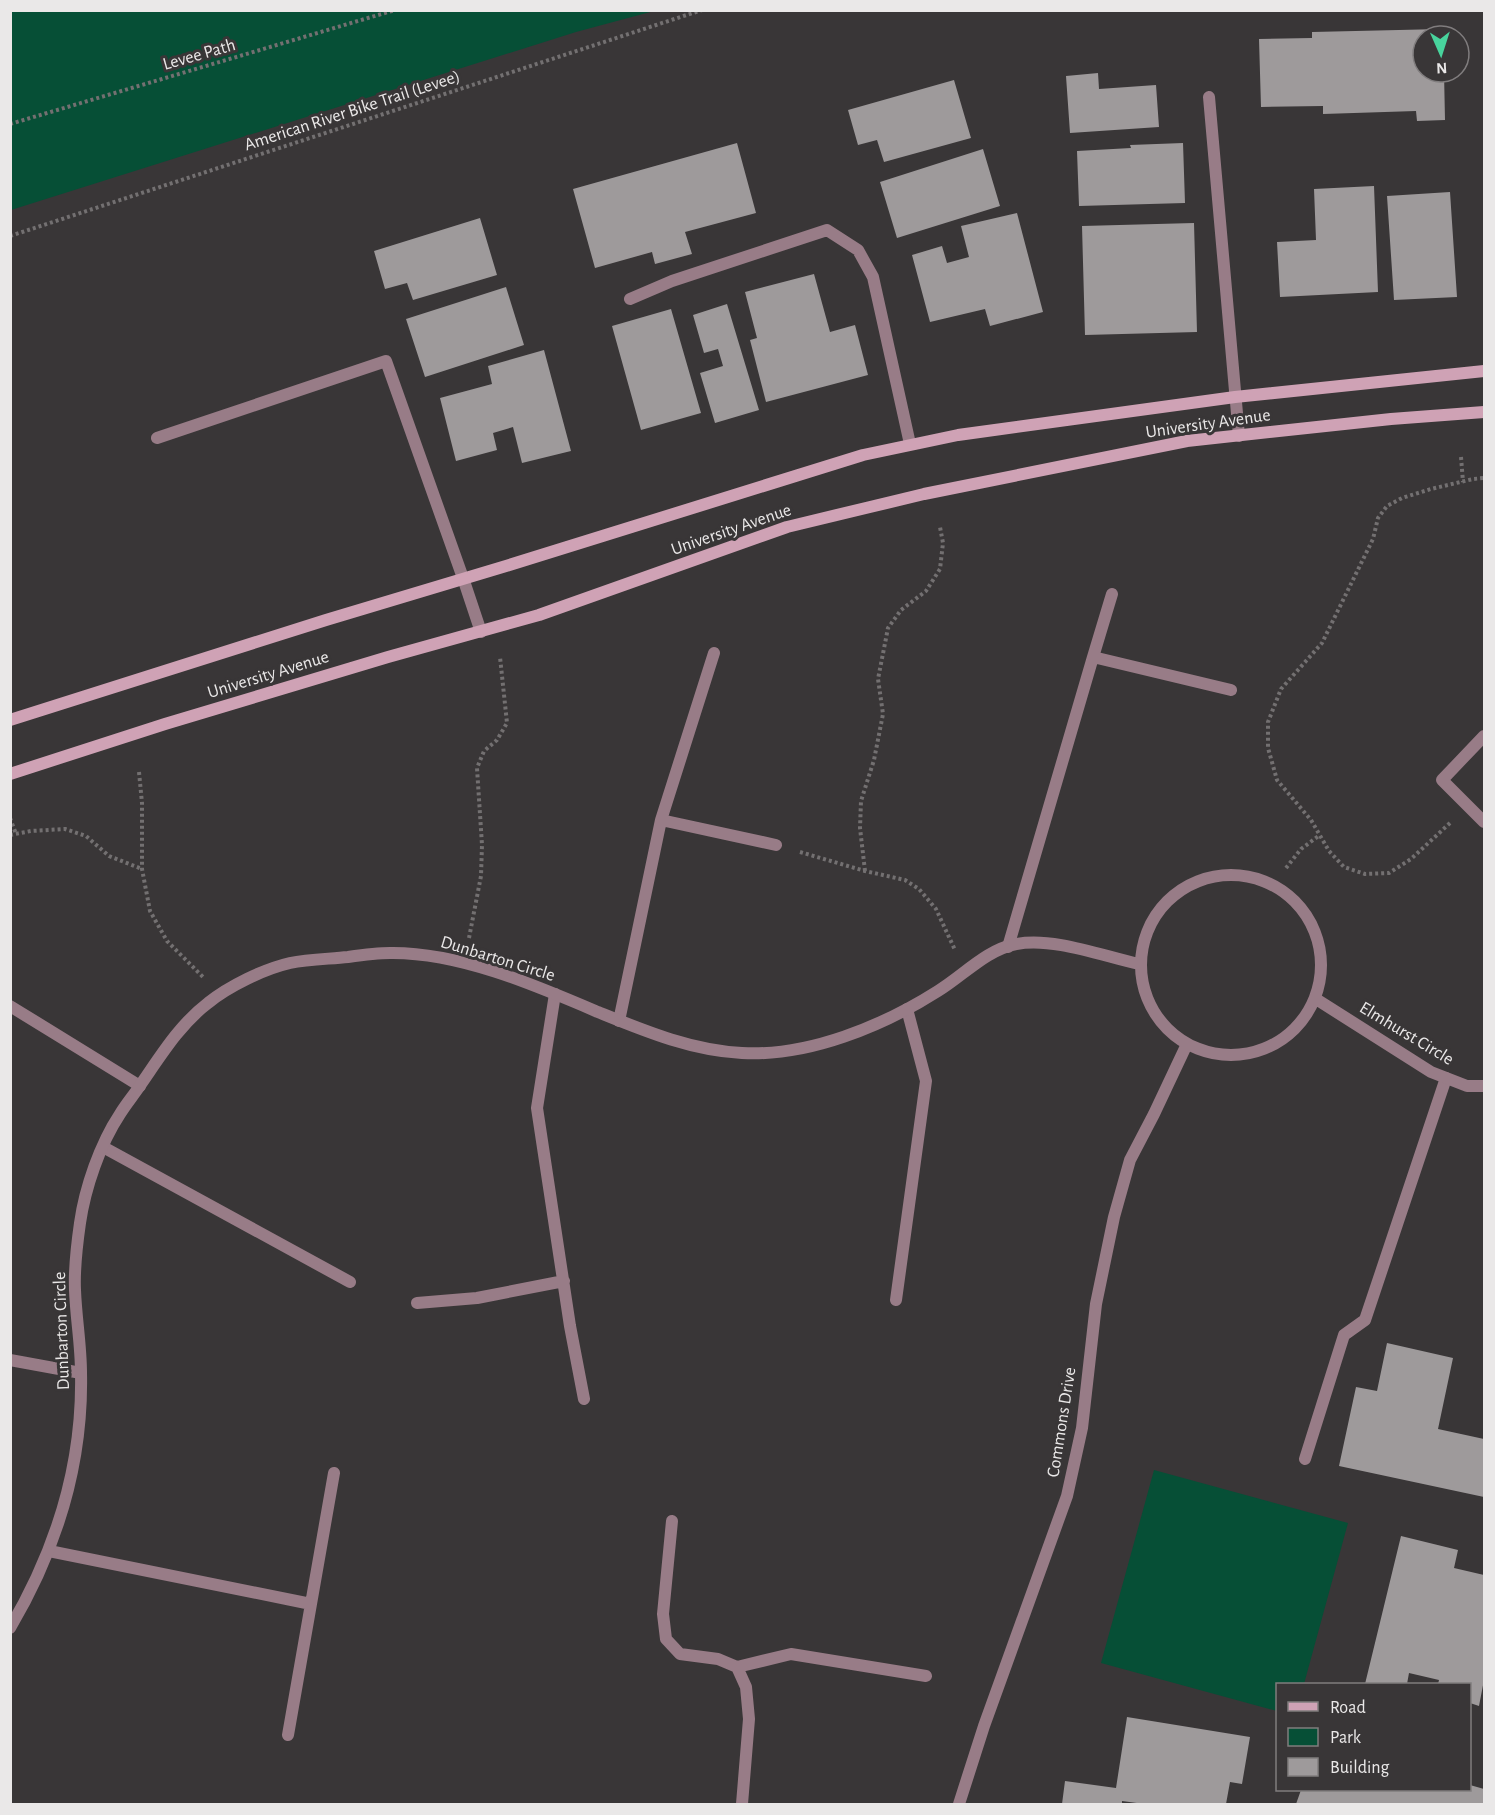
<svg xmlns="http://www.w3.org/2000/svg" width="1495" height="1815" font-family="'Alegreya Sans',sans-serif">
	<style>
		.green { fill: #064f36 }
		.building { fill: #9e9a9b }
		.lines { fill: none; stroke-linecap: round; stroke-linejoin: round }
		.path { stroke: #737071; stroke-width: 4; stroke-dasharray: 3 3; stroke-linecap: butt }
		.lane { stroke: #987c87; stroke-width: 12 }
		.street { stroke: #987c87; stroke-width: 12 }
		.secondary { stroke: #cfa2b5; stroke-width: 12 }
		.labels { text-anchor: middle; stroke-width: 6; stroke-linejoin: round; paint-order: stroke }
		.street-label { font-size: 18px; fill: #eae8e8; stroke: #393637 }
	</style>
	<rect width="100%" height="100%" fill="#393637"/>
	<!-- green -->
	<path class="green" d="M11,10H654V11L576,32L11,210Z
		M1154,1470L1348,1523L1304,1684H1278L1277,1711L1101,1663Z"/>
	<!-- building -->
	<path class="building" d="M1442,29V36H1423V72H1444L1445,120L1417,121L1416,111L1323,114V106L1261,107L1259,39L1312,38V32Z
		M1098,73L1099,89L1156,85L1159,127L1070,133L1066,76Z
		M954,80L971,138L884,162L877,140L858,145L848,110Z
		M737,143L756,213L685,232L692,254L655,264L652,252L595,268L573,189Z
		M1183,143L1185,203L1079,206L1077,151L1131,148L1130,145Z
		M983,149L1000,206L897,238L880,182Z
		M1374,186L1378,292L1280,297L1277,242L1316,240L1314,189Z
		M1450,192L1457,297L1394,300L1387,196Z
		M1017,213L1043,312L990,326L985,309L930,322L912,255L942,246L947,263L969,257L961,226Z
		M480,218L497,275L413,300L407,283L385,289L374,251Z
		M1194,223L1197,332L1085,335L1082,226Z
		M814,274L830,332L855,325L868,375L766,402L750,340L757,338L745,292Z
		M506,287L524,345L425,377L406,319Z
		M727,304L759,410L715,423L700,373L723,366L718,349L704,353L693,315Z
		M671,309L701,413L641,430L612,326Z
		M544,350L571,451L522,463L513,427L493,433L497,450L456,461L440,398L492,384L488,366Z
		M1387,1343L1453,1358L1438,1429L1484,1439V1497L1339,1466L1356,1387L1377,1391Z
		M1401,1536L1458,1550L1454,1568L1484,1575V1680L1479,1706L1470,1703V1684H1438L1439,1680L1409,1673L1407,1684H1365Z
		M1127,1717L1250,1737L1242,1784L1230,1782L1226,1804H1144L1122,1801V1804H1062L1065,1781L1116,1788Z
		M1470,1785L1484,1789V1804H1296L1301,1790H1470Z"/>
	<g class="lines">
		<!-- path -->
		<path class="path" d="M10,124L395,10
			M10,236L702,10
			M1461,457L1463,482
			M139,772L142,803V869L150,911L167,941L203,977
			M10,818L16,834
			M1450,823L1411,859L1389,873L1365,874L1344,867L1329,851L1311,820L1277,780L1268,748V722L1281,689L1322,643L1373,539L1378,518L1387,506L1402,498L1431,489L1473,479L1484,478
			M10,835L31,831L65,829L86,836L109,856L142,869
			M800,852L865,871L905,880L919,889L936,909L955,950
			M1286,868L1301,849L1320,835
			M865,871L860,828L861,801L874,760L883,714L878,679L888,628L901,610L926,591L940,569L943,543L940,527
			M469,938L481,876L482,845L477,768L484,751L497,740L507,723L500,657"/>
		<!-- lane -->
		<path class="lane" d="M1209,97L1239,436
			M630,299L672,281L827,230L858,250L873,277L910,444
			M157,438L386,361L463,578L481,632
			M1093,657L1112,594
			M1484,736L1442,780L1484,822
			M661,820L714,653
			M1008,947L1093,657L1231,690
			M555,994L537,1108L570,1326L584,1399
			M10,1006L140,1086
			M619,1021L661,820L776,845
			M103,1147L350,1282
			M896,1300L926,1081L907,1009
			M417,1303L477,1298L564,1281
			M10,1360L81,1373
			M1305,1459L1344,1335L1365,1320L1446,1078
			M672,1521L663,1614L666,1639L680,1654L718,1659L737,1667L746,1687L749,1719L742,1804
			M49,1551L311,1604
			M737,1667L791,1654L926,1676
			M288,1735L334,1473"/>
		<!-- street -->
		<path class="street" d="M1141 965a90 90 0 1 1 180 0a90 90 0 1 1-180 0Z
			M1316,999L1431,1072L1467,1086H1484
			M10,1628C56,1550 83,1464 81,1373C81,1345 76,1318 75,1290C74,1269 77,1244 80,1223C85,1188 100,1144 120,1114C126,1104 133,1096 139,1087C160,1057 179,1025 208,1003C229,986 264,969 290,963C309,959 330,959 348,957C362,955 376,953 390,953C459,952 535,985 598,1012C645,1031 690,1050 742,1053C808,1057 883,1026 938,991C964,975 986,950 1016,944C1054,937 1102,956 1139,964
			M959,1804L984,1726L1067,1496L1082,1428L1096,1304L1114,1217L1130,1160L1154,1114L1187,1044"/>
		<!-- secondary -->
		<path class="secondary" d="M10,720L326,620L506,566L863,455L958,435L1235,397L1484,371
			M10,774L165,724L388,657L539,615L787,527L870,507L924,494L1187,441L1391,419L1484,412"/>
	</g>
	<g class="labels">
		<!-- street labels -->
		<g class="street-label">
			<text transform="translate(199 54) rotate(-16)" y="6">Levee Path</text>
			<text transform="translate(352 110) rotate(-18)" y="6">American River Bike Trail (Levee)</text>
			<text transform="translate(1208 423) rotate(-8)" y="6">University Avenue</text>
			<text transform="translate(731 529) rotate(-19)" y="6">University Avenue</text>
			<text transform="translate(268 674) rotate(-17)" y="6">University Avenue</text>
			<text transform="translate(498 958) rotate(17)" y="6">Dunbarton Circle</text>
			<text transform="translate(1407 1033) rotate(31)" y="6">Elmhurst Circle</text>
			<text transform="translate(61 1331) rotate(-92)" y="6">Dunbarton Circle</text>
			<text transform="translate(1061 1422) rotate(-81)" y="6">Commons Drive</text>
		</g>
	</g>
	<!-- border -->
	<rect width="1495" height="1815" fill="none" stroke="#eae8e8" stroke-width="24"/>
	<!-- legend -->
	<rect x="1276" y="1683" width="195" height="108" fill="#393637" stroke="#807d7e" stroke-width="1.5"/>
	<rect x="1288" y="1702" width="30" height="9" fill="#cfa2b5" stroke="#807d7e" stroke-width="1.5"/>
	<text x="1330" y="1713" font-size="18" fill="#eae8e8">Road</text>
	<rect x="1288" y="1728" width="30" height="18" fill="#064f36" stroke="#807d7e" stroke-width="1.5"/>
	<text x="1330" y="1743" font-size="18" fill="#eae8e8">Park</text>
	<rect x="1288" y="1758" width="30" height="18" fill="#9e9a9b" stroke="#807d7e" stroke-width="1.5"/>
	<text x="1330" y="1773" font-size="18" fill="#eae8e8">Building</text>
	<!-- north arrow -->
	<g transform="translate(1441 54) rotate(177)"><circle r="28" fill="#393637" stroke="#807d7e" stroke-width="1.5"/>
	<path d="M0-4.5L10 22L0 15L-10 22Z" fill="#48d49d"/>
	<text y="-9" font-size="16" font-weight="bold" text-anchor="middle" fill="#eae8e8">N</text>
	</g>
</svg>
